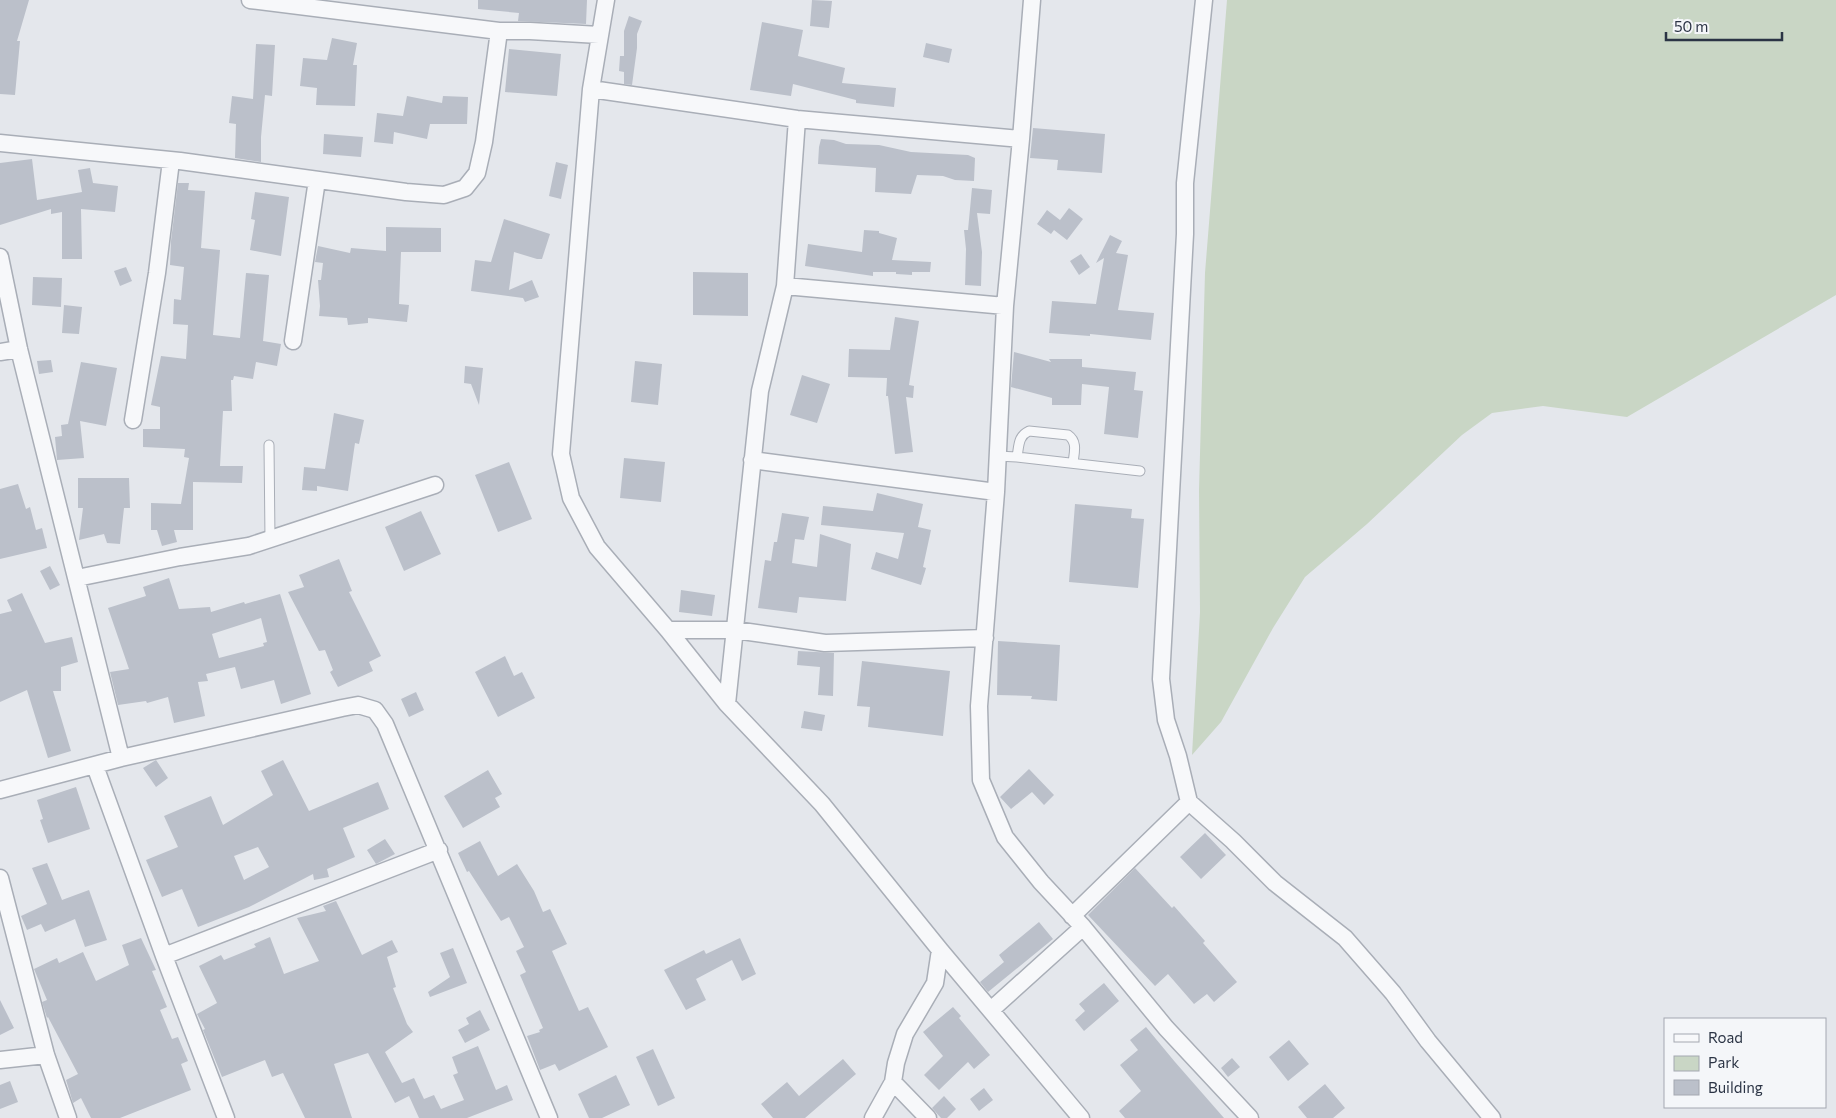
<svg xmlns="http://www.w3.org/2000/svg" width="1836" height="1118" font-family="Commissioner,sans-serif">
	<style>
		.green { fill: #c9d6c5 }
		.building { fill: #bbc0ca; fill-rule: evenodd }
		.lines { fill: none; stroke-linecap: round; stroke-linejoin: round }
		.lane-casing { stroke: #a9aeb7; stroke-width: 11 }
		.street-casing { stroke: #a9aeb7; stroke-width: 19 }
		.lane { stroke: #f7f8fa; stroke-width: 9 }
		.street { stroke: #f7f8fa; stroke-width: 16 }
	</style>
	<rect width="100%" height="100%" fill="#e4e7ec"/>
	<!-- green -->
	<path class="green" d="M1227,0H1836V295L1627,417L1543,406L1492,413L1462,435L1367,524L1305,577L1273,628L1221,722L1192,755L1200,612L1199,490L1205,273Z"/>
	<!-- building -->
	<path class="building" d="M0,0H29L17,41H20L15,95L0,94Z
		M478,0H587L586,24L518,21L519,13L478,9Z
		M812,0L832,1L829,28L810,26Z
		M629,16L642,21L637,34V48L632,85L624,84V72L619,71L620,56H624V31Z
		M762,22L803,30L798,56L845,68L842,83L896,88L894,107L856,103V100L793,84L791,96L750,90Z
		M332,38L357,43L353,65H357L355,106L316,105L317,88L300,86L303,58L327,60Z
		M926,43L952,49L949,63L923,57Z
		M256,44L275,45L272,96L265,95L261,137V162L235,158L236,124L229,123L232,96L253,99Z
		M509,49L561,54L557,96L505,92Z
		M407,96L442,103L443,96L468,97L467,124H430L427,139L394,132L393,144L374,142L377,113L403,116Z
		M1033,128L1105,134L1102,173L1057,170L1058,160L1030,158Z
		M324,134L363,137L361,157L323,154Z
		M821,139L834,140L846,144L879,145L911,152L968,155L975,158L974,181L955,180L943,176L917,175L911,194L875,192L876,168L818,164L819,147Z
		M32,159L37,200L82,192L78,170L90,168L93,183L118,186L115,212L81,209L82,259H62V212L51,214V209L0,225V163Z
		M556,162L568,165L561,199L549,196Z
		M178,183H189L188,190L205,191L201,248L220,250L213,335L240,338L246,273L269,275L263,341L281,344L277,366L256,362L253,379L234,376L233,380H231L232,411H223L220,466H243L242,483L193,482V530H174L177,542L162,546L157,530H151V503L181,504L189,458L184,457L185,449L143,447V429H160V407L151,405L161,356L186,359L188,325L173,324L174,299L181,300L184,267L170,265L171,241Z
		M972,188L992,190L990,214L977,213L982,252L981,286L965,285L966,249L964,230H968Z
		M255,192L289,197L281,256L250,250L255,220L251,219Z
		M1069,208L1083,219L1067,240L1054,230L1051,234L1037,224L1047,210L1060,220Z
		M504,219L550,234L542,259H537L514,252L509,290L532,280L539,297L525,302L523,298L471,291L475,260L491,262Z
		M386,227L441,228V252H401L399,304L409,305L407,322L368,318V323L348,325L347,318L319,316L320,306L318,280H321L323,263L315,262L318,246L350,253L351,248L386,251Z
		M864,230L879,231V233L897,238L892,260L931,262L930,272H912V275L896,274V272H873V276L805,266L808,244L862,252Z
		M1110,235L1122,241L1116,253L1128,255L1118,310L1154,313L1151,340L1090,334V336L1049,333L1052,301L1096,304L1104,258L1096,263Z
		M1081,254L1090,267L1079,275L1070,261Z
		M126,267L132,281L120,286L114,271Z
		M693,272L748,273V316L693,315Z
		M33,277L62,278L61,307L32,305Z
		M64,305L82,307L79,334L62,333Z
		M895,317L919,321L909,385L914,386L913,398L906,397L913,452L895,454L888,396H886L887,378L848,377L849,349L890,350Z
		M1014,352L1051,362L1049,359H1082V367L1136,372L1134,390L1143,391L1138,438L1104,434L1109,387L1082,384L1081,405H1052V398L1011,387Z
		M51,360L53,372L39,374L37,361Z
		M635,361L662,364L658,405L631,402Z
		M81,362L117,368L106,426L80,421L84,458L57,460L55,437L62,436L61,425L68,424Z
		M465,366L483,368L479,405L471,384L464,383Z
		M802,375L830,384L817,423L790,415Z
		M334,413L364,420L359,444L355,443L348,491L317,486V491L302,490L304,467L325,469Z
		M624,458L665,462L661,502L620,498Z
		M509,462L532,519L498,532L475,475Z
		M78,478H129L130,508H124L120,544L107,543L104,534L79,540L83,508H78Z
		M18,484L26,509L30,507L36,530L42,528L47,548L0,559V489Z
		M877,493L923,504L918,527L931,530L923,567L926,568L921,585L871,569L876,552L898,559L904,533L821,525L823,506L873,511Z
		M1075,504L1132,509L1131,518L1144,519L1138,588L1069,582Z
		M421,511L441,554L404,571L385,527Z
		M782,513L809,517L804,540L795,539L792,563L817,567L820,534L851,544L846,601L799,597L797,613L758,608L765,560L771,561L774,542H777Z
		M339,559L352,591L349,592L381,656L369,662L373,671L338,687L330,672L333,670L325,650L319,651L288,592L304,587L299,575Z
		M50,566L60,585L50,590L40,571Z
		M169,578L179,609L210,607L211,612L244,602L245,604L280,594L311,694L281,704L274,680L241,689L235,667L206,674L208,681L198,682L205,716L174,723L168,697L147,703L146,701L118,705L110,672L129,669L108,608L146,596L143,587ZM261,618L267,642L263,643L264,646L219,658L212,634Z
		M681,590L715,595L712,616L679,612Z
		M22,593L45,643L72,637L78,662L61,667V691H53L71,751L48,758L27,690L0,702V614L12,611L7,600Z
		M998,641L1060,645L1057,701L1031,699L1032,696L997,695Z
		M798,651L834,653L833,696L818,695L820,667L797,665Z
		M505,656L514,676L522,672L535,698L498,717L475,672Z
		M862,661L950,671L943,736L868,727L870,707L857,706Z
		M416,692L424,710L409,717L401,699Z
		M804,711L825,715L822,731L801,728Z
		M156,760L168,778L156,787L143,768Z
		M283,760L309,811L378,782L389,809L343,828L355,857L327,869L329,877L314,880L313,874L249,907L198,927L182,889L162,897L146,860L178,847L164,816L211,796L223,825L273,795L261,771ZM258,847L269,867L244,880L234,856Z
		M1029,769L1054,795L1044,805L1032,792L1011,809L1000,797Z
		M488,770L502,794L495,798L500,807L463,828L444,796Z
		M76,787L90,829L48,843L40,820L43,819L37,800Z
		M1205,833L1226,855L1201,879L1180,857Z
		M385,839L395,854L376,864L367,850Z
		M480,841L498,876L517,864L534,891L543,912L550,909L567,944L552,951L579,1011L588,1007L608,1047L559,1071L555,1064L540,1070L527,1036L540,1032L539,1030L543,1028L520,975L526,972L516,951L524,947L509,917L501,921L469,871L467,872L458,853Z
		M47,863L62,900L89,890L107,940L85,947L75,919L45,932L41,924L27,930L21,916L47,904L32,868Z
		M1135,868L1172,908L1174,906L1205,941L1203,943L1237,982L1214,1002L1207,994L1194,1004L1168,974L1155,986L1088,915Z
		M336,901L362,955L392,940L398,952L387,957L396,987L393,988L407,1024L413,1032L385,1052L402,1083L414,1078L424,1099L434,1095L441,1109L464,1100L453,1075L458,1073L452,1057L478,1046L496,1090L507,1085L513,1100L467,1118H419L409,1096L395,1103L368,1053L334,1064L352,1118H305L283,1073L272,1077L265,1060L222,1077L203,1030L205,1029L197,1014L217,1003L199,966L221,955L224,960L256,947L254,944L270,937L284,974L319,961L297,918L326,911L323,906Z
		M1039,922L1053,939L988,992L980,982L1004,962L999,955Z
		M141,938L156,970L152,971L167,1007L160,1010L172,1039L178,1037L188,1061L181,1064L191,1090L120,1118H91L81,1098L73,1103L66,1080L78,1074L48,1017L47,1018L42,1002L47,1000L34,969L57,958L59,963L83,952L96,981L129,965L122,945Z
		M740,938L756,974L742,981L732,960L696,979L706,1000L686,1010L664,970L704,950L706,954Z
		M453,948L467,983L430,997L428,992L450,977L440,953Z
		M1104,983L1119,1001L1084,1031L1075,1020L1085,1011L1079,1004Z
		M0,1000L14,1028L0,1035Z
		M953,1007L961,1016L959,1018L990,1055L974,1069L968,1062L939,1090L924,1075L943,1056L923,1032Z
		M480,1010L490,1030L465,1043L458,1030L469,1024L466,1018Z
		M1146,1027L1175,1062L1224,1118H1125L1119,1111L1141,1091L1120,1065L1138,1050L1130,1040Z
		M1289,1040L1309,1064L1288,1081L1269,1057Z
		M653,1049L675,1098L658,1106L636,1057Z
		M1232,1058L1240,1067L1228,1077L1221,1068Z
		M843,1059L856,1074L805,1118H773L761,1104L787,1082L799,1096Z
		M616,1075L630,1105L602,1118H589L578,1094Z
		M10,1081L18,1102L0,1109V1085Z
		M1325,1084L1345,1108L1333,1118H1307L1298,1107Z
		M984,1088L993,1100L979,1111L970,1099Z
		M944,1096L956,1109L947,1118H941L932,1108Z"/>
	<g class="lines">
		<!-- lane casing -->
		<g class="lane-casing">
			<path id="lane" d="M269,445L270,539
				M997,456L1017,457L1140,471
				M1017,457C1019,446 1018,436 1029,431L1068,435C1078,442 1074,453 1073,463"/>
		</g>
		<!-- street casing -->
		<g class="street-casing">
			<path id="street" d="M250,0L499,31H530L599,35
				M606,0L591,89L561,454L571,498L597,547L668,630L727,704L822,804L940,950L1081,1118
				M1032,0L1021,139L1005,306L996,492L979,706L981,780L1005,837L1041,882L1083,927L1166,1028L1250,1118
				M1204,0L1185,183V234L1161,679L1166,720L1178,756L1189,802L1233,841L1275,883L1345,938L1393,993L1428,1041L1492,1118
				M591,89L797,119L1021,139
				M0,143L180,161L406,192L444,195L465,188L477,173L484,142L499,31
				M0,257L19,349L121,758
				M785,286L1005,306
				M293,341L317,180
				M0,352L19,349
				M133,420L157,273L171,161
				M752,460L996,492
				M77,578L180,557L249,546L435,485
				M668,630H735L825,643L985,638
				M727,704L760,391L785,286L797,119
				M95,766L164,956L226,1118
				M0,790L121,758L342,708L358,705L375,710L385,724L549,1118
				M0,878L46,1055L68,1118
				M1072,916L1189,802
				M164,956L439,850
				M991,1010L1083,927
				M0,1060L46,1055
				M893,1082L928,1118
				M873,1118L893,1082L896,1063L905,1034L935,983L940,950"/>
		</g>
		<!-- lane -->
		<use href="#lane" class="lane"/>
		<!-- street -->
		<use href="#street" class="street"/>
	</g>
	<!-- legend -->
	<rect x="1664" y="1018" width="162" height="90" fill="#f4f6f9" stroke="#a4a8b1"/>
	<rect x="1674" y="1034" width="25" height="8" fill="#f7f8fa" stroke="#a4a8b1"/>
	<text x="1708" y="1043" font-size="15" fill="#2b3445">Road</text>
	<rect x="1674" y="1056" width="25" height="15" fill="#c9d6c5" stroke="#a4a8b1"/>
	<text x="1708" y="1068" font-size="15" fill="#2b3445">Park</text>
	<rect x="1674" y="1080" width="25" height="15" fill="#bbc0ca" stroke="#a4a8b1"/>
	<text x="1708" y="1093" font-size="15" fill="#2b3445">Building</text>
	<!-- scale -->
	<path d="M1666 32v8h116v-8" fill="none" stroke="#2b3445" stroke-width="2.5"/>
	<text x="1674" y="32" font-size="15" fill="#2b3445" stroke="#f4f6f9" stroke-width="4" paint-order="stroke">50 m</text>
</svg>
